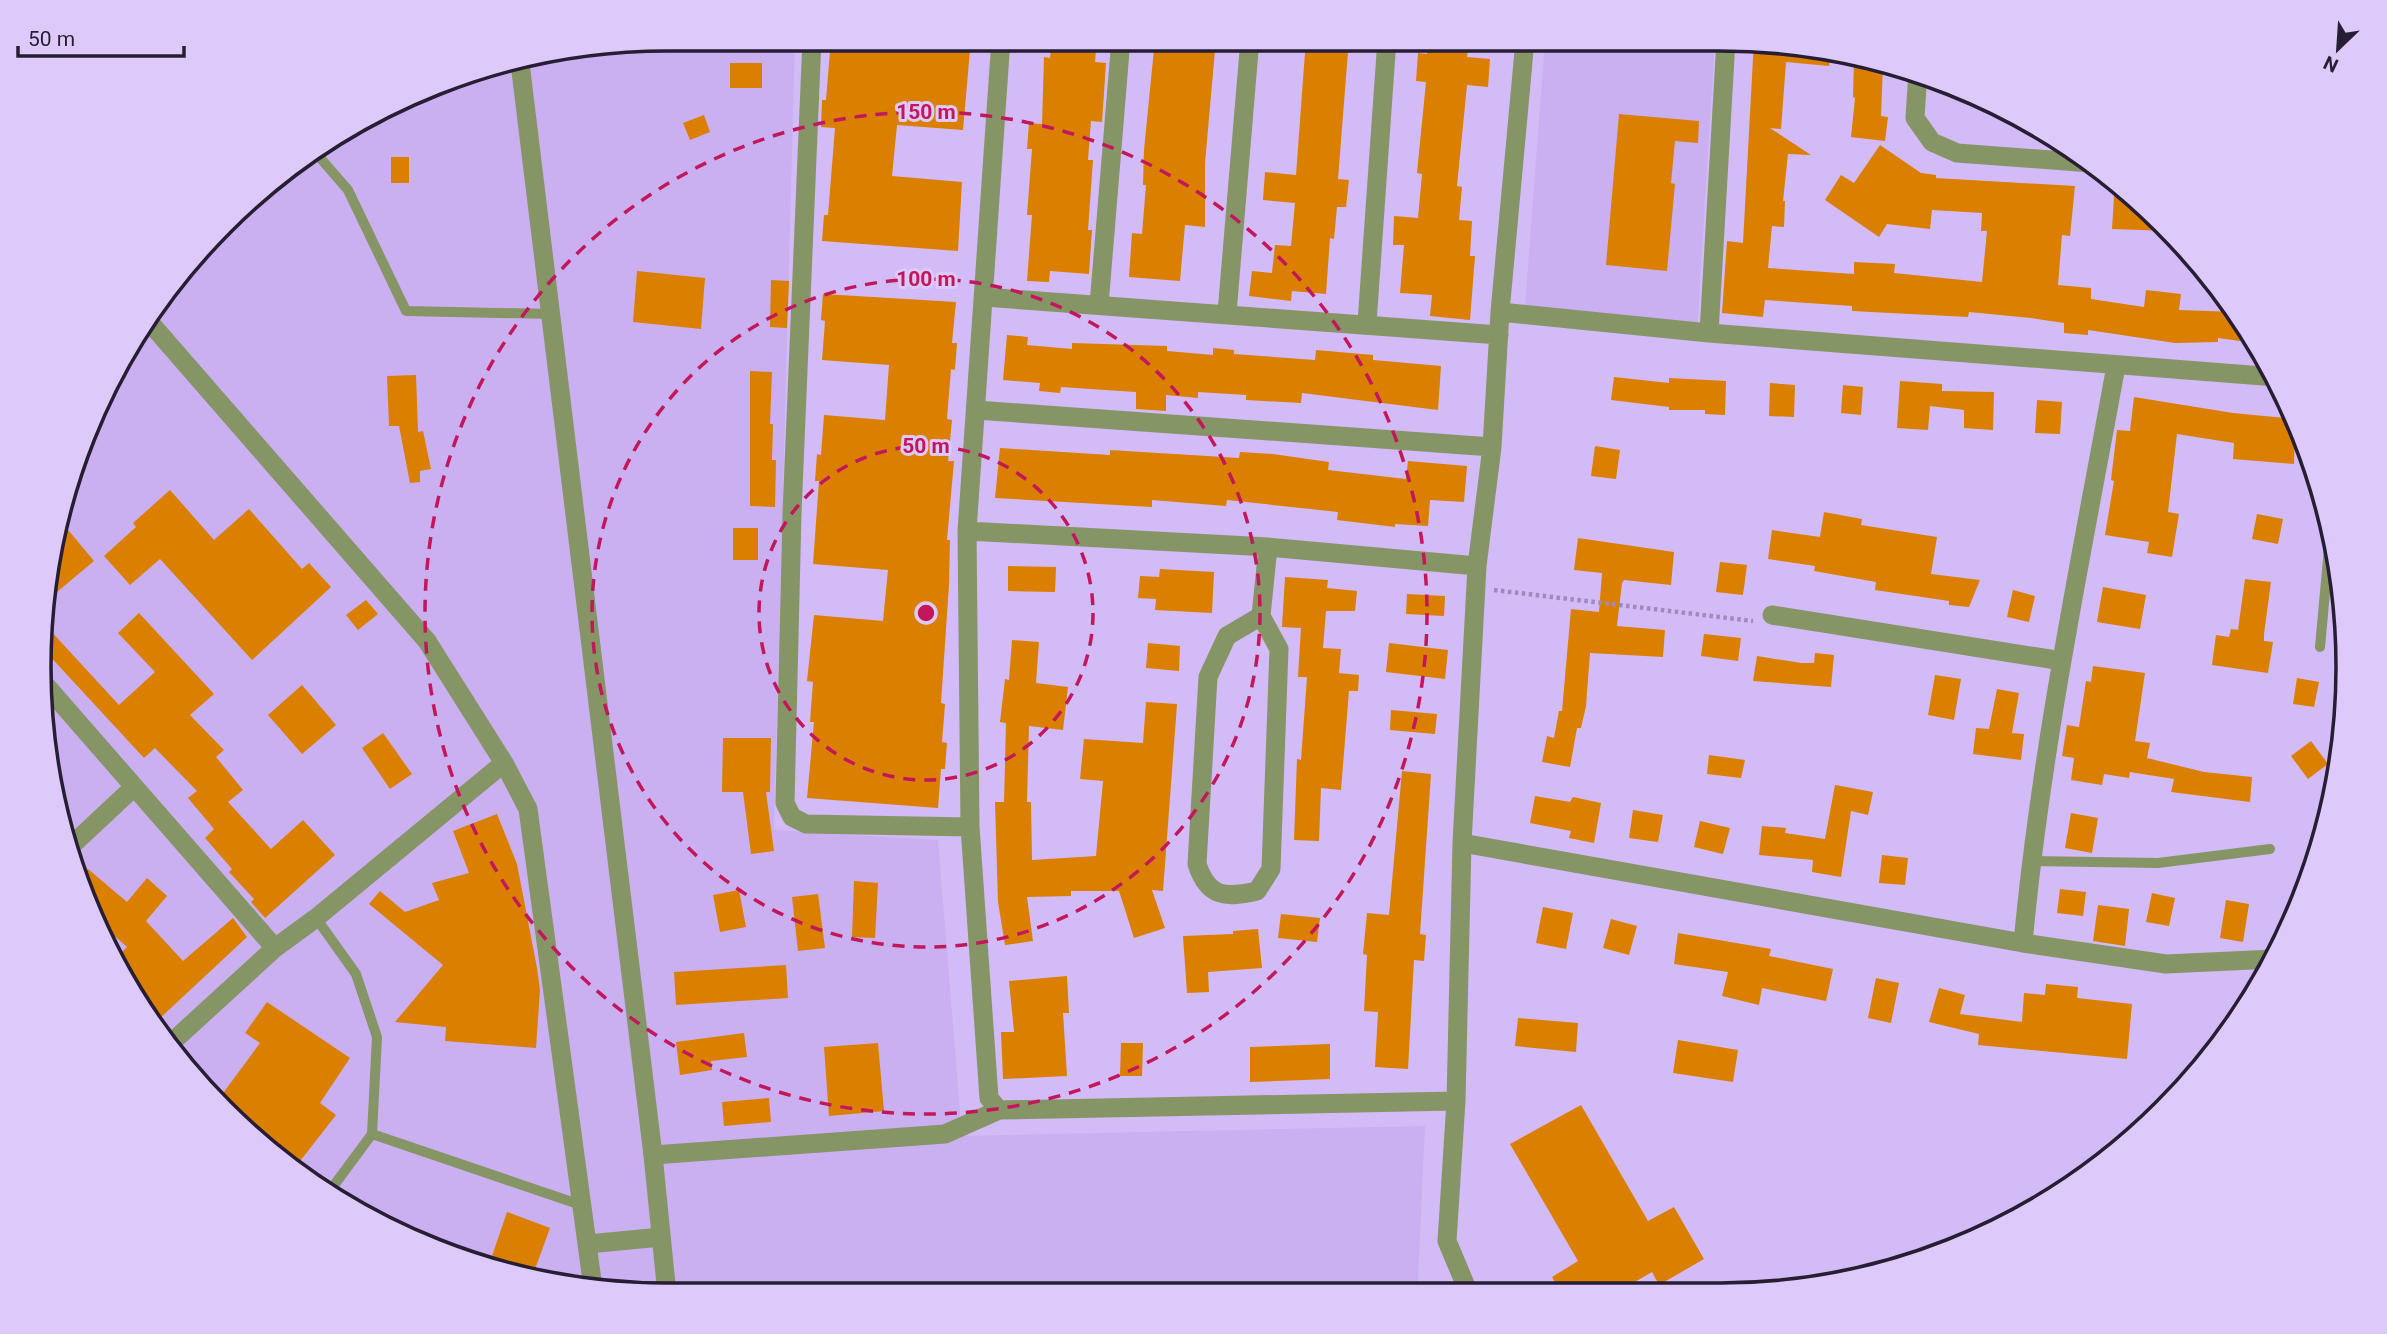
<svg xmlns="http://www.w3.org/2000/svg" width="2387" height="1334" font-family="Roboto,sans-serif">
	<style>
		.built { fill: #cab0f1 }
		.building { fill: #db7f00 }
		.lines { fill: none; stroke-linecap: round; stroke-linejoin: round }
		.path { stroke: #9e8bbb; stroke-width: 4.5; stroke-dasharray: 3.5 3.5; stroke-linecap: butt }
		.service { stroke: #869565; stroke-width: 10 }
		.minor { stroke: #869565; stroke-width: 19 }
		.tertiary { stroke: #869565; stroke-width: 19 }
		.ring { fill: none; stroke: #c2185b; stroke-width: 3.5; stroke-dasharray: 12 9 }
		.rim { fill: none; stroke: #271e34; stroke-width: 3.5 }
		.centre { fill: #c2185b; stroke: #ddcafa; stroke-width: 3.5 }
		.ring-label { font-size: 21px; text-anchor: middle; font-weight: bold; fill: #c2185b; stroke: #ddcafa; stroke-width: 6; stroke-linejoin: round; paint-order: stroke }
	</style>
	<rect width="100%" height="100%" fill="#d2bbf6"/>
	<!-- built -->
	<path class="built" d="M667,39H795L774,830L938,840L962,1136L1425,1126L1418,1280L1421,1291L626,1294L465,1262L352,1211L194,1081L86,907L40,708L60,504L145,317L285,168L465,72Z
		M1545,40H1715L1697,333L1524,320Z"/>
	<!-- building -->
	<path class="building" d="M831,39H971L963,130L897,125L892,176L962,182L958,251L822,241L824,215H828L835,128L821,127L822,100H826Z
		M1052,39H1097L1095,62L1106,63L1102,122L1091,121L1088,160H1093L1088,230H1092L1089,274L1050,271L1049,282L1027,281L1032,215H1027L1032,149H1027L1029,123L1042,124L1044,57L1050,58Z
		M1155,39H1216L1205,163V227L1185,225L1180,281L1129,277L1132,233L1142,234L1146,185H1143L1144,150Z
		M1306,39H1349L1338,179L1349,180L1346,207H1337L1334,239L1330,238L1326,294L1292,291L1291,301L1249,296L1252,271L1272,273L1275,245L1291,246L1295,203L1263,200L1265,172L1296,175Z
		M1428,39H1469L1467,57L1490,59L1488,87L1467,85L1457,186L1462,187L1459,220L1472,221L1470,256H1475L1470,320L1430,316L1432,295L1400,293L1404,245H1393L1394,216L1418,218L1422,174L1417,173L1426,82L1416,81L1418,53L1427,54Z
		M1754,40L1831,54L1829,66L1786,62L1781,129L1770,128L1811,155L1788,154L1783,201H1785L1784,227L1772,226L1768,268L1854,274V262L1895,264L1894,273L1982,282L1987,231H1981L1982,213L1932,210L1930,229L1887,224L1879,237L1825,200L1841,175L1854,183L1880,145L1921,173L1936,175V178L2075,186L2070,236L2062,235L2058,285L2091,288V299L2144,307L2146,290L2181,294L2179,310L2236,312L2255,343L2218,338V342L2175,343L2088,330V335L2064,333V323L2031,318L1969,312L1968,317L1852,311V306L1765,300L1763,317L1722,313L1727,241L1743,243Z
		M1854,58L1883,64L1881,116L1888,117L1885,141L1851,137L1855,98L1853,97Z
		M730,63H762V88H730Z
		M1619,114L1699,121L1698,143L1675,141L1671,183L1675,184L1667,271L1606,265Z
		M704,115L710,132L690,140L683,123Z
		M391,157H409V183H391Z
		M2114,196L2138,198L2169,231L2112,229Z
		M637,271L705,278L701,329L633,322Z
		M771,280L789,281L787,328L770,327Z
		M823,294L956,302L952,343H957L955,370L951,369L947,419L952,420L948,461H954L947,540H950L949,585L941,703L945,704L942,742L947,743L945,769H941L938,808L807,798L814,722H810L813,682L807,681L814,615L883,621L888,570L813,564L819,481H815L817,454L821,455L824,415L885,420L889,365L822,360L825,321L821,320Z
		M1007,335L1028,337L1027,345L1072,349V343L1167,346V351L1213,355V348L1234,350V354L1315,360L1316,350L1373,355V360L1441,366L1438,410L1302,393L1301,403L1246,400V395L1198,392V398L1166,395V411L1136,409V392L1061,387L1060,393L1039,391L1040,383L1003,380Z
		M750,371L772,372L770,424H773L772,460H776L775,507L750,506Z
		M416,375L418,432L423,431L431,469L420,471V482L410,483L399,426H389L387,376Z
		M1614,377L1669,383V378L1726,381L1725,415L1705,414V410H1669V407L1611,400Z
		M1900,381L1942,384V391L1994,392L1993,430L1964,428V410L1930,406L1928,430L1897,428Z
		M1770,383L1795,385L1794,417L1769,416Z
		M1843,385L1863,387L1861,415L1841,413Z
		M2134,397L2233,413L2295,419L2294,464L2233,459L2234,443L2177,434L2168,512L2179,514L2172,557L2147,553L2149,542L2105,535L2114,481L2111,480L2117,430L2130,431Z
		M2037,400L2062,402L2060,434L2035,433Z
		M1595,446L1620,450L1616,479L1591,476Z
		M1000,448L1110,455V450L1239,458L1240,452L1273,454L1329,462L1328,470L1406,479L1408,461L1467,466L1464,502L1430,500L1428,526L1395,524V527L1337,520L1338,512L1227,500L1226,506L1152,500V507L995,498Z
		M170,490L214,540L249,509L302,569L309,563L331,587L252,660L160,559L130,585L104,556L136,527L133,523Z
		M1824,512L1862,519L1861,525L1937,537L1931,574L1980,580L1969,607L1949,605V601L1875,590L1876,582L1814,571L1815,566L1768,559L1772,530L1820,537Z
		M2257,514L2283,519L2278,544L2252,539Z
		M59,519L94,561L51,597Z
		M733,528H758V560H733Z
		M1578,538L1674,552L1671,585L1624,580L1622,583L1617,626L1665,630L1663,657L1590,653L1586,706L1581,728H1577L1570,767L1542,762L1547,736L1554,738L1559,711H1562L1571,609L1599,612L1602,573L1574,570Z
		M1720,562L1747,565L1743,595L1716,592Z
		M1008,566L1056,567L1055,592L1008,591Z
		M1160,569L1214,572L1212,613L1155,610L1156,599L1138,598L1140,576L1159,577Z
		M1285,577L1328,580L1327,588L1357,591L1355,611H1326L1323,648L1341,649L1339,673L1359,675L1358,691H1349L1341,790L1321,788L1319,841L1294,840L1297,759L1301,760L1307,677H1298L1301,628L1282,627Z
		M2245,579L2271,582L2264,634V641L2273,642L2268,673L2212,665L2216,635L2229,637L2231,629L2238,630Z
		M2103,587L2146,595L2140,629L2097,622Z
		M2013,590L2035,596L2029,622L2007,617Z
		M1407,594L1445,596L1444,616L1406,614Z
		M366,600L378,614L358,630L346,615Z
		M139,613L214,694L190,715L224,750L216,757L243,790L228,802L271,849L303,820L335,855L265,918L251,902L254,899L229,872L232,869L205,838L214,829L188,798L197,791L155,748L144,758L45,651L48,628L119,705L155,672L118,633Z
		M1704,634L1741,638L1738,661L1701,656Z
		M1012,640L1039,642L1036,683L1068,687L1063,730L1029,726L1027,802H1031L1032,860L1096,856L1103,781L1080,779L1084,739L1143,743L1146,702L1177,704L1163,891L1152,890L1165,928L1134,938L1119,891H1071V896L1027,897L1033,941L1005,945L998,902L995,802H1004L1006,723L1000,722L1005,679L1009,680Z
		M1148,643L1180,646L1179,671L1146,668Z
		M1389,643L1448,650L1445,679L1386,672Z
		M1815,653L1834,655L1831,687L1753,681L1757,656L1801,663H1814Z
		M2093,666L2145,673L2135,741L2150,743L2147,758L2204,772L2252,777L2250,802L2171,792L2174,779L2130,772L2129,778L2104,774L2102,785L2071,780L2074,758L2062,756L2067,725L2079,727L2086,681L2091,682Z
		M1935,675L1961,679L1954,720L1928,715Z
		M2297,678L2319,682L2314,707L2293,704Z
		M302,685L336,725L302,754L268,715Z
		M1997,689L2019,693L2012,733L2024,734L2021,760L1973,754L1976,728L1989,729Z
		M1391,710L1437,714L1435,734L1390,730Z
		M383,733L412,774L390,789L362,748Z
		M723,738H771L770,792H766L774,851L751,854L743,792H722Z
		M2311,741L2328,764L2308,779L2291,756Z
		M1709,755L1745,760L1741,778L1707,774Z
		M1402,771L1431,774L1420,934L1426,935L1424,961L1414,960L1408,1069L1375,1067L1378,1012L1364,1011L1367,955L1363,954L1367,913L1389,915Z
		M1835,785L1873,792L1868,815L1851,811L1841,877L1812,872L1813,860L1759,855L1762,826L1786,828L1785,833L1825,839Z
		M1535,796L1570,802L1573,797L1601,803L1594,843L1569,838L1571,831L1530,823Z
		M1633,810L1663,815L1658,842L1629,838Z
		M2071,813L2098,818L2092,853L2065,848Z
		M497,814L517,864L537,968L540,990L536,1048L445,1041L446,1027L395,1022L443,965L369,904L380,891L405,912L439,900L432,883L469,873L453,831Z
		M1700,821L1730,828L1723,854L1694,847Z
		M1882,855L1908,858L1905,885L1879,883Z
		M88,869L127,902L147,878L167,896L146,921L183,961L233,918L247,937L157,1021L117,957L127,947L92,916L86,907L79,878Z
		M854,881L878,883L875,938L852,937Z
		M2060,889L2086,892L2083,916L2057,913Z
		M739,890L746,927L720,932L713,895Z
		M2152,893L2175,898L2169,926L2146,922Z
		M818,894L825,948L798,951L792,897Z
		M2226,900L2249,904L2243,942L2220,938Z
		M2098,905L2129,909L2125,946L2093,941Z
		M1543,907L1573,913L1566,949L1536,943Z
		M1281,914L1320,918L1317,942L1278,938Z
		M1611,919L1637,926L1629,955L1603,948Z
		M1258,929L1262,968L1208,972L1209,992L1187,993L1183,936L1233,934V931Z
		M1678,933L1771,949L1769,956L1833,969L1826,1001L1762,988L1759,1005L1722,996L1728,972L1674,964Z
		M786,965L788,998L676,1005L674,972Z
		M1067,976L1069,1013H1063L1067,1076L1003,1079L1001,1032H1014L1009,981Z
		M1876,978L1899,983L1891,1023L1868,1018Z
		M2046,984L2078,987L2077,998L2132,1004L2127,1059L1978,1045L1979,1034L1929,1022L1939,988L1965,995L1960,1014L2022,1022L2024,993L2045,995Z
		M267,1002L350,1058L320,1103L336,1115L297,1165L218,1100L260,1043L245,1033Z
		M1518,1018L1578,1023L1576,1052L1515,1046Z
		M744,1033L747,1057L711,1061L712,1070L680,1075L676,1042Z
		M1678,1040L1738,1050L1733,1082L1673,1073Z
		M878,1043L884,1111L829,1116L824,1047Z
		M1121,1043H1143L1142,1076H1120Z
		M1330,1044V1079L1250,1082V1047Z
		M769,1098L771,1122L724,1126L722,1102Z
		M1581,1105L1648,1221L1674,1207L1704,1259L1659,1285L1652,1272L1619,1291H1560L1552,1277L1578,1261L1510,1144Z
		M507,1212L550,1228L534,1272L492,1256Z"/>
	<g class="lines">
		<!-- path -->
		<path class="path" d="M1494,590L1753,621"/>
		<!-- service -->
		<path class="service" d="M315,152L348,190L406,311L552,314
			M2320,647L2331,526
			M2030,861L2158,863L2270,849
			M316,918L356,974L377,1037L372,1134
			M329,1192L372,1134L584,1206"/>
		<!-- minor -->
		<path class="minor" d="M812,39L792,513L785,803L792,817L806,824L970,827
			M1001,39L967,531L970,827L989,1098L999,1110L1456,1101
			M1918,71L1915,118L1932,142L1957,153L2091,163
			M984,297L1499,335
			M1099,305L1121,39
			M1500,312L1709,333L2276,377
			M1227,313L1250,39
			M145,317L427,641L504,763L528,809L593,1288
			M1367,323L1387,39
			M1709,333L1726,40
			M976,410L1492,447
			M967,531L1268,547L1477,566
			M1772,615L2062,661
			M1261,616L1227,636L1208,677L1197,864C1208,898 1226,898 1257,891L1271,869L1279,649L1261,616L1268,547
			M42,681L275,948
			M1462,843L2023,943C2041,749 2081,558 2116,366
			M72,845L133,788
			M2023,943L2166,964L2274,959
			M171,1043L275,948L316,918L504,763
			M653,1155L945,1134L999,1110
			M588,1244L661,1237
			M1468,1291L1447,1241L1456,1101L1462,843L1477,566L1492,447L1500,312L1525,40"/>
		<!-- tertiary -->
		<path class="tertiary" d="M520,63L653,1155L667,1294"/>
	</g>
	<!-- distance rings -->
	<g class="ring">
		<circle cx="926" cy="613" r="167"/>
		<circle cx="926" cy="613" r="334"/>
		<circle cx="926" cy="613" r="501"/>
	</g>
	<!-- crop -->
	<path d="M0 0H2387V1334H0ZM667 51H1720A616 616 0 0 1 2336 667V667A616 616 0 0 1 1720 1283H667A616 616 0 0 1 51 667V667A616 616 0 0 1 667 51Z" fill="#ddcafa" fill-rule="evenodd"/>
	<path class="rim" d="M667 51H1720A616 616 0 0 1 2336 667V667A616 616 0 0 1 1720 1283H667A616 616 0 0 1 51 667V667A616 616 0 0 1 667 51Z"/>
	<circle cx="926" cy="613" r="10" class="centre"/>
	<g class="ring-label">
		<text x="926" y="119">150 m</text>
		<text x="926" y="286">100 m</text>
		<text x="926" y="453">50 m</text>
	</g>
	<!-- north arrow -->
	<g transform="translate(2338 49) rotate(205)" stroke="#ddcafa" stroke-width="5" paint-order="stroke">
	<path d="M0-5L12 26L0 18L-12 26Z" fill="#271e34"/>
	<text y="-10" font-size="19" font-weight="bold" text-anchor="middle" fill="#271e34">N</text>
	</g>
	<!-- scale -->
	<path d="M18 46v10h166v-10" fill="none" stroke="#271e34" stroke-width="3.5"/>
	<text x="28" y="46" font-size="21" fill="#271e34" stroke="#ddcafa" stroke-width="5" paint-order="stroke">50 m</text>
</svg>
